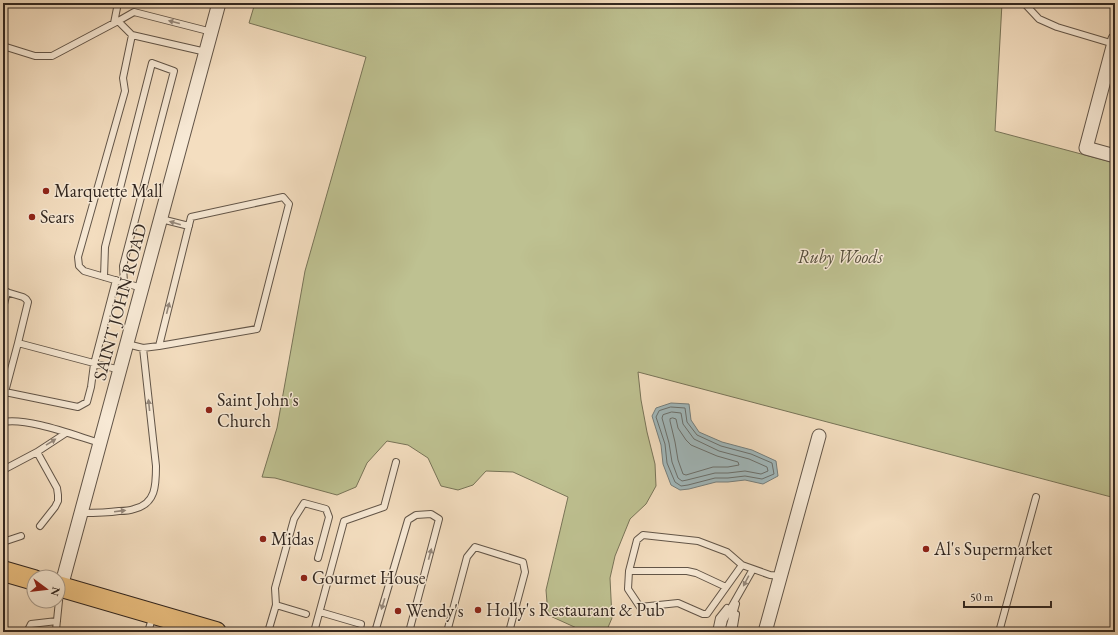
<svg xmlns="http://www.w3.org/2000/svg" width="1118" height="635" font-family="'EB Garamond',serif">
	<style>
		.green { fill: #bec191; stroke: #787458 }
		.water { fill: #a1b9bd; stroke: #757f7e }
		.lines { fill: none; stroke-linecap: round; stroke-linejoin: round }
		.shore { stroke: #6a706e; stroke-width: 1 }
		.lane-casing { stroke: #625548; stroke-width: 8 }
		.street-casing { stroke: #625548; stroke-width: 15 }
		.primary-casing { stroke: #322720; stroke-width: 22 }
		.lane { stroke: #f8ead6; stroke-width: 6 }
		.street { stroke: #f8ead6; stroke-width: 13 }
		.primary { stroke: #eabf80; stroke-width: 20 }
		.oneway { fill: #95887b }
		.poi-dot { fill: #8f2418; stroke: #f8ead6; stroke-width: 1.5 }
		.labels { text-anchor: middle; stroke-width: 3; stroke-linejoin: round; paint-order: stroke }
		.poi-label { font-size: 18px; fill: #322720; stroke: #f8ead6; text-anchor: start }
		.park-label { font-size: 18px; font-style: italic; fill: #554e3c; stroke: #f8ead6 }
		.street-label { font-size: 18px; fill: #322720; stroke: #f8ead6 }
	</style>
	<rect width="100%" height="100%" fill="#f4dec0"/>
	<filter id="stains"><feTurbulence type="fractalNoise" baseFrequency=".005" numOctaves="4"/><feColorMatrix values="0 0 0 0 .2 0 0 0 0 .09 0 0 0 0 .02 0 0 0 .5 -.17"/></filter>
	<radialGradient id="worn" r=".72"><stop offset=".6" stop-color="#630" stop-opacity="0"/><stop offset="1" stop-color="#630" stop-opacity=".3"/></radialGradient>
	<!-- green -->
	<path class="green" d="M255,3H1002L995,131L1115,163V498L638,372L641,400L647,432L655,464L656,486L646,504L630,519L615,556L610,578L612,618L606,632L581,630L548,615L546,590L568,497L513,472L486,471L473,485L458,490L441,486L428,458L408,445L387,441L367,463L356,487L337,495L275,478L262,477L277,428L305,271L366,57L249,23Z"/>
	<!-- water -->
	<path class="water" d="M671,403L689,404L691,420L699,432L722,442L752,450L776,461L778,476L763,484L745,480L728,482H716L689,489L680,490L671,485L663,464L661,445L652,416L656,408Z"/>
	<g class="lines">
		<!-- shore -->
		<path class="shore" d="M671,407L685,408L687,422L697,435L721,446L751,454L772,463L774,474L762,479L745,476L728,478H715L688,485L681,486L675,482L667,463L665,444L656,417L659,411Z
			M672,412L681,413L683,424L694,439L719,451L749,459L767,467L768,471L761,474L745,471L728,473H715L687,480L682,481L678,478L672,462L669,443L662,418L663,415Z
			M673,418L676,419L678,428L686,440L691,445L717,456L738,462L739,465L728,467H713L686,475L683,474L678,460L675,442L670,421V419Z"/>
		<!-- lane casing -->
		<g class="lane-casing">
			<path id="lane" d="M1024,3L1039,19L1057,27L1114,44
				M118,21L132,35L206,52
				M114,23L118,3
				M132,35L123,78L125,91L78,257L79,266L84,271L142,288
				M3,46L35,56H52L120,20L134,12L212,32
				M161,219L189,226
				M104,277L105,247L152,63L174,71L123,266L124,283
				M3,291L23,297L26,299L28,302L18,343L120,370
				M3,308L7,292
				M18,343L5,392L78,407L87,402L91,387L94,364L116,280
				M127,344L143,348L159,346L257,329L289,204L283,197L191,217L159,346
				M3,422C27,417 76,436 100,443
				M37,452L66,433
				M3,470L37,452L57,488L58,495V501L55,507L40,526
				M81,513C94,513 106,513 119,511C124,511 129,511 134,509C156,504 156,485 156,466L143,348
				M3,540L6,541L21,536
				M742,565L707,614H703L678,603L640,607L628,589L629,571L637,540L643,535L698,541L727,552L742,565L770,575L781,576
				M629,571H687L696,573L726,587
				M60,591L56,630L65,632
				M276,605L306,614
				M320,612L361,624L359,632
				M27,632L31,624L57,621
				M148,632L153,615
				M268,632L276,605L275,588L294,519L304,503L326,509L329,517L318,558
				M314,632L344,521L384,507L396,462
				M375,632L408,520L416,515L431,514L439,519L409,632
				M447,632L467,557L475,547L523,562L525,572L509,632
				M716,632L719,618L727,608
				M721,632L724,620L753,569
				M728,632L736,604
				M733,632L736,614
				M999,632L1036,497"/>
		</g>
		<!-- street casing -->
		<g class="street-casing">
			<path id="street" d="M1115,39L1086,148L1115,156
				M61,587L219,3
				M765,632L819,436"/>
		</g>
		<!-- primary casing -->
		<g class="primary-casing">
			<path id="primary" d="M3,571L34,580
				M58,586L216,632"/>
		</g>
		<!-- lane -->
		<use href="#lane" class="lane"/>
		<!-- street -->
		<use href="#street" class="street"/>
		<!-- primary -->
		<use href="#primary" class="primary"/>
	</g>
	<!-- one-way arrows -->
	<defs><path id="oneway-solid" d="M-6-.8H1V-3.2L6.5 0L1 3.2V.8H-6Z"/></defs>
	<g class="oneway">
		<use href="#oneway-solid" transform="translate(174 22) rotate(-166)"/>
		<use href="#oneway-solid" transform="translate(175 223) rotate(-164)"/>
		<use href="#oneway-solid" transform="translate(168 308) rotate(-76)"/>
		<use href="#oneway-solid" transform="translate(149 405) rotate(-96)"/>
		<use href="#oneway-solid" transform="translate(51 442) rotate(-32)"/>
		<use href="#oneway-solid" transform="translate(120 511) rotate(-7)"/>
		<use href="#oneway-solid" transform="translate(430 554) rotate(-75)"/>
		<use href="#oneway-solid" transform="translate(746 581) rotate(118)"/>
		<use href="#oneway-solid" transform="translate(383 604) rotate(107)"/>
	</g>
	<!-- markers -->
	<g class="poi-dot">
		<circle cx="46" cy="191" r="4"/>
		<circle cx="32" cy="217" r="4"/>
		<circle cx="209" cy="410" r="4"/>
		<circle cx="263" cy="539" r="4"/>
		<circle cx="926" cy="549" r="4"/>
		<circle cx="304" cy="578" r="4"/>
		<circle cx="478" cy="610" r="4"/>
		<circle cx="398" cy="611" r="4"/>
	</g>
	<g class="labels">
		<!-- poi labels -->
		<g class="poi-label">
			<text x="54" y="197">Marquette Mall</text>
			<text x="40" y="223">Sears</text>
			<text x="217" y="406">Saint John's<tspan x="217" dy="21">Church</tspan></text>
			<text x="271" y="545">Midas</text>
			<text x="934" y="555">Al's Supermarket</text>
			<text x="312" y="584">Gourmet House</text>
			<text x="486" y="616">Holly's Restaurant &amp; Pub</text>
			<text x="406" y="617">Wendy's</text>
		</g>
		<!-- park labels -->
		<g class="park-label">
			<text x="840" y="263">Ruby Woods</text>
		</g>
		<!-- street labels -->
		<g class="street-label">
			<text transform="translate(120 302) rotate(-75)" y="6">SAINT JOHN ROAD</text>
		</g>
	</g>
	<!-- margin -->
	<rect width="1118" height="635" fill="none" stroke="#f4dec0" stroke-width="16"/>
	<rect x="4" y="4" width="1110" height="627" fill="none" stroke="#322720" stroke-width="2"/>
	<rect x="8" y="8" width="1102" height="619" fill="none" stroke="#322720"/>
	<!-- north arrow -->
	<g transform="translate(46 589) rotate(105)"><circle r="19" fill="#f8ead6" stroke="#a99c8d"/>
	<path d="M0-3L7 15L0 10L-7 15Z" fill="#8f2418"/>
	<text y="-6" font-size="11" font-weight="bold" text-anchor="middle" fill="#322720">N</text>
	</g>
	<!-- scale -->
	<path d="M964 601v6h87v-6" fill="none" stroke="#322720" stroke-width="2"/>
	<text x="970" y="601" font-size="12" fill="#322720" stroke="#f8ead6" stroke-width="3" paint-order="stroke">50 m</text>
	<rect width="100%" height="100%" filter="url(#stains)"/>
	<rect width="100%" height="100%" fill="url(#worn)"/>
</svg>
